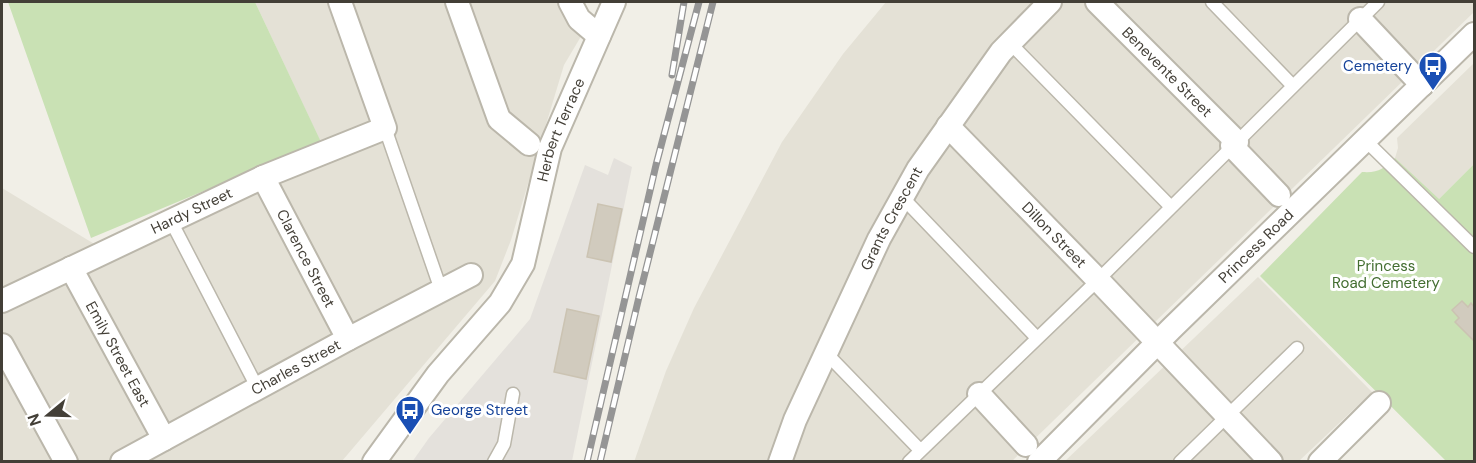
<svg xmlns="http://www.w3.org/2000/svg" width="1476" height="463" font-family="'DM Sans',sans-serif">
	<style>
		.residential { fill: #e4e1d6 }
		.industrial { fill: #e4e1dc }
		.green { fill: #c9e1b4 }
		.building { fill: #d1cbbe; stroke: #cbc3b2; stroke-width: 1.5 }
		.lines { fill: none; stroke-linecap: round; stroke-linejoin: round }
		.lane-casing { stroke: #bbb7ab; stroke-width: 15 }
		.street-casing { stroke: #bbb7ab; stroke-width: 26 }
		.lane { stroke: #fff; stroke-width: 12 }
		.street { stroke: #fff; stroke-width: 22 }
		.rail-casing { stroke: #959595; stroke-width: 7 }
		.rail { stroke: #fff; stroke-width: 4.5; stroke-dasharray: 14; stroke-linecap: butt }
		.labels { text-anchor: middle; stroke-width: 6; stroke-linejoin: round; paint-order: stroke }
		.transit-label { font-size: 15px; fill: #164399; stroke: #fff; text-anchor: end }
		.street-label { font-size: 15px; fill: #433f37; stroke: #fff }
		.park-label { font-size: 15px; fill: #436e31; stroke: #fff }
	</style>
	<rect width="100%" height="100%" fill="#f1efe7"/>
	<!-- residential -->
	<path class="residential" d="M255,2H573L583,33L564,65L511,240L495,281L342,461H2V188L96,245L322,145Z
		M886,2H1474V12L1012,461L634,462L666,371L694,308L782,142L843,54Z
		M1474,63V164L1438,200L1395,158L1398,148L1397,138Z
		M1258,277L1372,392L1299,461L1064,462Z"/>
	<!-- industrial -->
	<path class="industrial" d="M614,158L632,167L572,461L412,462L429,438L530,319L585,165L608,175Z"/>
	<!-- green -->
	<path class="green" d="M8,2H255L321,142L91,238Z
		M1395,158L1439,199L1474,164V461H1446L1260,276L1362,172C1379,173 1383,169 1395,158Z"/>
	<!-- building -->
	<path class="building" d="M598,204L622,209L611,262L587,257Z
		M1462,301L1468,307L1471,303L1474,307V341L1455,322L1459,318L1452,310Z
		M567,309L599,316L586,379L554,372Z"/>
	<g class="lines">
		<!-- lane casing -->
		<g class="lane-casing">
			<path id="lane" d="M1212,2L1293,86
				M1010,43L1171,207
				M385,128L441,290
				M1365,140L1474,247
				M902,197L1037,338
				M171,221L258,389
				M826,353L920,450
				M494,462L504,444L513,394
				M909,462L1098,280L1378,2
				M1180,462L1297,348"/>
		</g>
		<!-- street casing -->
		<g class="street-casing">
			<g id="street">
				<path d="M457,2L499,119L529,144"/>
				<path d="M570,2L579,19L599,36"/>
				<path id="s1" d="M1097,2L1237,142"/>
				<path d="M1360,19L1422,85"/>
				<path id="s2" d="M948,126L1098,280L1271,462"/>
				<path d="M1232,146L1279,195"/>
				<path id="s3" d="M263,177L348,339"/>
				<path id="s4" d="M71,268L164,439"/>
				<path id="s5" d="M2,301L263,177L385,128L340,2"/>
				<path d="M2,345L66,462"/>
				<path d="M979,394L1026,445"/>
				<path id="s6" d="M122,462L348,339L471,275"/>
				<path id="s7" d="M374,462L438,374L500,303L523,264L550,148L614,2"/>
				<path id="s8" d="M780,462L795,420L879,239L918,169L1001,52L1050,2"/>
				<path id="s9" d="M1039,462L1171,329L1474,34"/>
				<path d="M1320,462L1379,403"/>
			</g>
		</g>
		<!-- lane -->
		<use href="#lane" class="lane"/>
		<!-- street -->
		<use href="#street" class="street"/>
		<!-- rail casing -->
		<g class="rail-casing">
			<path id="rail" d="M672,75L684,2
				M587,462L656,165L699,2
				M600,462L639,297L713,2"/>
		</g>
		<!-- rail -->
		<use href="#rail" class="rail"/>
	</g>
	<!-- icons -->
	<defs>
		<g id="bus-pin" transform="scale(1.5)"><path d="M0 17L-7.5 6A9.5 9.5 0 1 1 7.5 6Z" fill="#1a4fb4" stroke="#fff"/><path d="M-5-6H5V4H4V6H2V4H-2V6H-4V4H-5ZM-3.5-4V0h7V-4ZM-3.5 1.2v1.5H-2V1.2ZM2 1.2v1.5H3.5V1.2Z" fill="#fff"/></g>
	</defs>
	<g fill-rule="evenodd">
		<use href="#bus-pin" x="1433" y="66"/>
		<use href="#bus-pin" x="410" y="410"/>
	</g>
	<g class="labels">
		<!-- transit labels -->
		<g class="transit-label">
			<text x="1412" y="71">Cemetery</text>
			<text x="431" y="415" text-anchor="start">George Street</text>
		</g>
		<!-- street labels -->
		<g class="street-label">
			<text dy="5" stroke="none"><textPath href="#s1" startOffset="99">Benevente Street</textPath></text>
			<text dy="5" stroke="none"><textPath href="#s7" startOffset="388">Herbert Terrace</textPath></text>
			<text dy="5" stroke="none"><textPath href="#s5" startOffset="210">Hardy Street</textPath></text>
			<text dy="5" stroke="none"><textPath href="#s8" startOffset="268">Grants Crescent</textPath></text>
			<text dy="5" stroke="none"><textPath href="#s2" startOffset="152">Dillon Street</textPath></text>
			<text dy="5" stroke="none"><textPath href="#s9" startOffset="306">Princess Road</textPath></text>
			<text dy="5" stroke="none"><textPath href="#s3" startOffset="92">Clarence Street</textPath></text>
			<text dy="5" stroke="none"><textPath href="#s4" startOffset="98">Emily Street East</textPath></text>
			<text dy="5" stroke="none"><textPath href="#s6" startOffset="198">Charles Street</textPath></text>
		</g>
		<!-- park labels -->
		<g class="park-label">
			<text x="1386" y="271">Princess<tspan x="1386" dy="17">Road Cemetery</tspan></text>
		</g>
	</g>
	<!-- border -->
	<rect width="1476" height="463" fill="none" stroke="#433f37" stroke-width="6"/>
	<!-- north arrow -->
	<g transform="translate(48 415) rotate(251)" stroke="#ffffff" stroke-width="4.5" paint-order="stroke">
	<path d="M0-4.5L10 22L0 15L-10 22Z" fill="#433f37"/>
	<text y="-9" font-size="16" font-weight="bold" text-anchor="middle" fill="#433f37">N</text>
	</g>
</svg>
